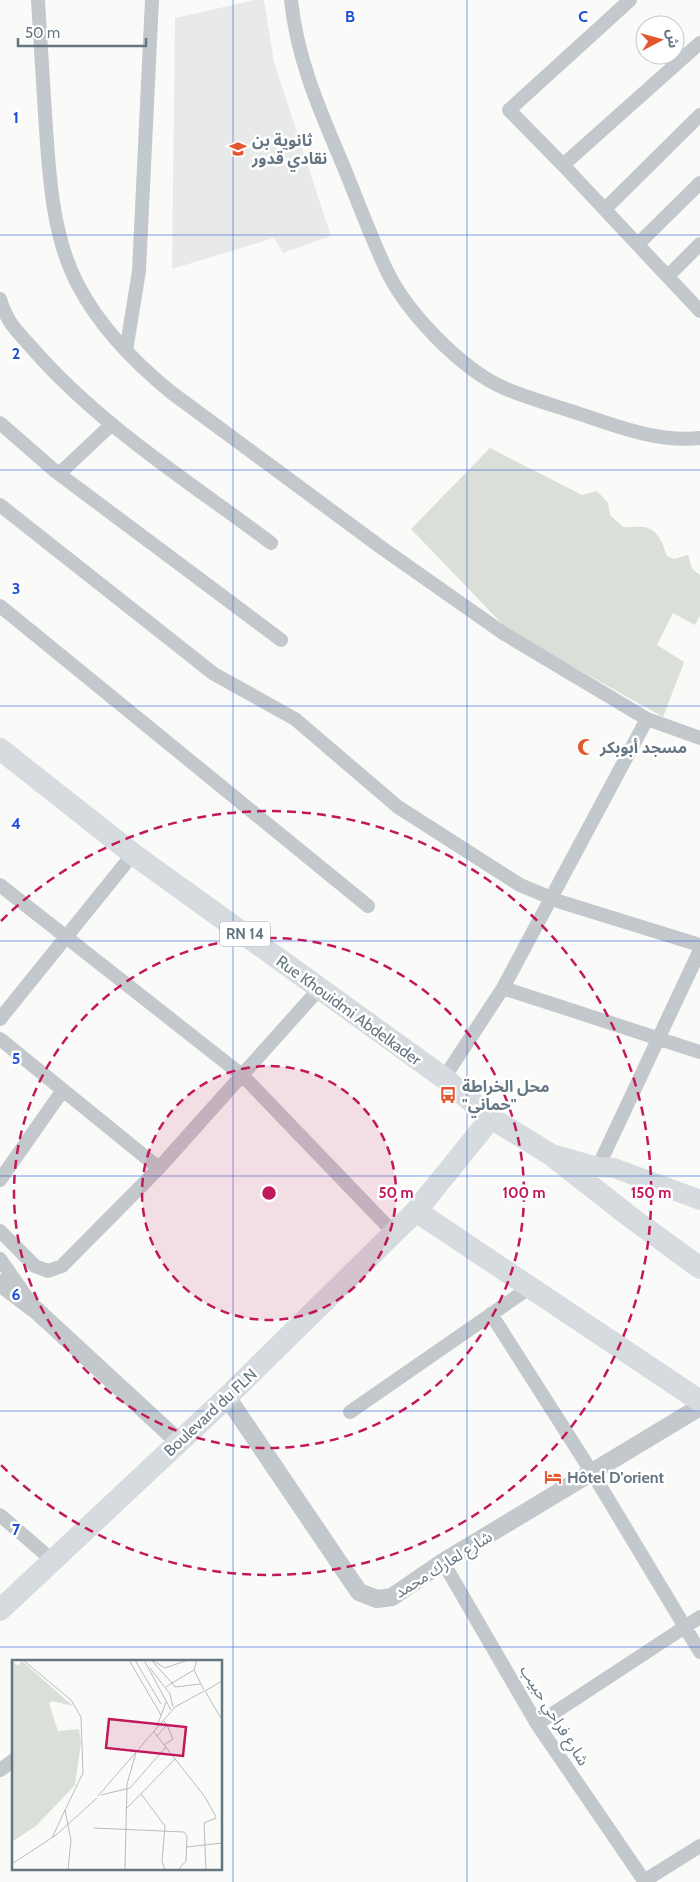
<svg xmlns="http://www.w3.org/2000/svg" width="700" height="1882" font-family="Cabin,'Noto Sans Arabic',sans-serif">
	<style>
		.built { fill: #e8e9e9 }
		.green { fill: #dadfd7 }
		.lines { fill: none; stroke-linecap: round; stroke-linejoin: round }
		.minor { stroke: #c3c8cc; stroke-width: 14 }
		.tertiary { stroke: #c3c8cc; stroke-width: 18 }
		.secondary { stroke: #d6dbdf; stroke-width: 20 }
		.primary { stroke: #d6dbdf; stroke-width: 22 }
		.grid { fill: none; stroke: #1d4ed8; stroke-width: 1; stroke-opacity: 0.55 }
		.ring { fill: none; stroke: #c2185b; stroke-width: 2.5; stroke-dasharray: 9 6 }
		.labels { text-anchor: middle; stroke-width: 5; stroke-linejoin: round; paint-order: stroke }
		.shield { fill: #fff; stroke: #939fa8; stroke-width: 1 }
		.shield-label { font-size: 15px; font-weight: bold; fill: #657683 }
		.poi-label { font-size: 16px; font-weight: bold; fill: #657683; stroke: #fff; text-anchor: start }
		.street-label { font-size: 16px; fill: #657683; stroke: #fff }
		.inset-road { fill: none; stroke: #b5bdc2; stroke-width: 1 }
		.view { fill: #c2185b; fill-opacity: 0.15; stroke: #c2185b; stroke-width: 2.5 }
		.inset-edge { fill: none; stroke: #657683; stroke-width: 2.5 }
		.grid-label { font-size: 16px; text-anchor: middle; font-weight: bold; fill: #1d4ed8; stroke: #fff; stroke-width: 5; stroke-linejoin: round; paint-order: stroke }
		.centre { fill: #c2185b; stroke: #fff; stroke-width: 2.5 }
		.ring-label { font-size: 15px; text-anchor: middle; font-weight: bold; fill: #c2185b; stroke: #fff; stroke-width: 5; stroke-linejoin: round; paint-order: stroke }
	</style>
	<rect width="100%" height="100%" fill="#fafaf8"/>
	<!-- built -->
	<path class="built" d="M255,0H264L274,62L331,236L283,253L274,238L172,269L175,18Z"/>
	<!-- green -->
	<path class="green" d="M490,448L582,495L597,491L608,503L610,515L623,527C629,528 636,526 643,527C659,529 662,543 667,556L674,559L688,555L692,569L700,575V616L695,625L673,613L657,645L684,662L663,717L508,630L411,529Z"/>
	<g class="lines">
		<!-- minor -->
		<path class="minor" d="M38,0C40,38 43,76 45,114C49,170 51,234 78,285C100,327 135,363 172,393L382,548L503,633L647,719L700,738
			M291,0C297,59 320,111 343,165C357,199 370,235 386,269C406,312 461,369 504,388C529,399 557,406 583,415C621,428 659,442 700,438
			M630,0L509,110L563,165L700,311
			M563,165L700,43
			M605,209L700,115
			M638,244L700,183
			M668,276L700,244
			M0,299C7,323 17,331 33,349C99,425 191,483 271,543
			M126,351L139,271L152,0
			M0,423L55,471L281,640
			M59,474L112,424
			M0,505L214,674L295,719L398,807L520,885L561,902L700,945
			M0,606L368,906
			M0,885L243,1076L393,1232
			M503,988L700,1052
			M0,1019L133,854
			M0,1039L159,1168
			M444,1078L503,988L647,719
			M598,1167L700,950
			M0,1180L63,1090
			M0,1231L35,1266L48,1271L62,1266L159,1168L320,988
			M0,1259L30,1302
			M491,1314L593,1474L700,1652
			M350,1412L529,1288
			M0,1515L52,1560
			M443,1562L537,1724L645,1882
			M537,1724L700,1617
			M0,1770L14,1760
			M644,1881L700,1846"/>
		<!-- tertiary -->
		<path class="tertiary" d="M0,1283L37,1311L179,1442
			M227,1397L359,1592L377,1599L392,1597L443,1562L700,1407"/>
		<!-- secondary -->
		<path class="secondary" d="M552,1154L598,1167L614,1168L700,1200"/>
		<!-- primary -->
		<path class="primary" d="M0,749L133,854L444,1078L491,1118L550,1154L629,1216L700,1268
			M416,1211L700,1401
			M0,1610L227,1397L416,1211L491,1118"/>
	</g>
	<!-- grid -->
	<path class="grid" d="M233,0V1882M467,0V1882M0,235H700M0,470H700M0,706H700M0,941H700M0,1176H700M0,1411H700M0,1647H700"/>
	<!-- distance rings -->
	<circle cx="269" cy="1193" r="127" fill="#c2185b" fill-opacity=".12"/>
	<g class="ring">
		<circle cx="269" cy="1193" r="127"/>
		<circle cx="269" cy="1193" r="255"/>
		<path d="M1 921A382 382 0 1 1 1 1465"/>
	</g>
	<!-- icons -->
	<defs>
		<g id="school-bare" transform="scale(1.35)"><path d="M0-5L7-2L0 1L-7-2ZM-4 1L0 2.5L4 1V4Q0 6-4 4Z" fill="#e4572e" stroke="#fff" stroke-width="2.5" paint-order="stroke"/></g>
		<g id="mosque-bare" transform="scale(1.35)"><path d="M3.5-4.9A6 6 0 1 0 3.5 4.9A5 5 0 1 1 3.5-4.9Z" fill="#e4572e" stroke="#fff" stroke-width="2.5" paint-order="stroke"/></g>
		<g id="bus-bare" transform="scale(1.35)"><path d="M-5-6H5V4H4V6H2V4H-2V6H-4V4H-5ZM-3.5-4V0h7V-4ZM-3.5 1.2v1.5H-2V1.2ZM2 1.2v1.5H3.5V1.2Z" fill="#e4572e" stroke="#fff" stroke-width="2.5" paint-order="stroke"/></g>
		<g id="hotel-bare" transform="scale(1.35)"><path d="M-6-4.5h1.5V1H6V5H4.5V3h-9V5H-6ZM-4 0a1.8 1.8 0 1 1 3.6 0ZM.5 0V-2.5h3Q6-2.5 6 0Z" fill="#e4572e" stroke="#fff" stroke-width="2.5" paint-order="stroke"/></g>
	</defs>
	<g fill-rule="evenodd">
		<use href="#school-bare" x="238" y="149"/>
		<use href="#mosque-bare" x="586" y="747"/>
		<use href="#bus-bare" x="448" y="1095"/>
		<use href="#hotel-bare" x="553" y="1477"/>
	</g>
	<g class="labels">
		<!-- shield labels -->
		<rect class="shield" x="220" y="921.5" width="50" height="25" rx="4"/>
		<g class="shield-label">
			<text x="245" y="939">RN 14</text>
		</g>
		<!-- poi labels -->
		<g class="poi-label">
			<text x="252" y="146">ثانوية بن<tspan x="252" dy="18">نقادي قدور</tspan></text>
			<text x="600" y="753">مسجد أبوبكر</text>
			<text x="462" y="1092">محل الخراطة<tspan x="462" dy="18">"حماني"</tspan></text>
			<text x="567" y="1483">Hôtel D'orient</text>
		</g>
		<!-- street labels -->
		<g class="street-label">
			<text transform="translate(349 1010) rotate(36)" y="6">Rue Khouidmi Abdelkader</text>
			<text transform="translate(210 1412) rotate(-43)" y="6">Boulevard du FLN</text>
			<text transform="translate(443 1564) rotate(-32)" y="6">شارع لعارك محمد</text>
			<text transform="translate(555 1715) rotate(58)" y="6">شارع فراحي حبيب</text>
		</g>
	</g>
	<!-- overview -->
	<g transform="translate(12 1660)">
		<rect width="210" height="210" fill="#fafaf8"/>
		<path d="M0,0L6,6L10,1L61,46L40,41L37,43L46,71L67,69L69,82L63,125L25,165L0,182Z" fill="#dadfd7"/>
		<path class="inset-road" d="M11,0L59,40L69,57L71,113L53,150L59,180L56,210M117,0L149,55M123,0L149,44M132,0L159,50M139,0L160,23L182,10M140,0L153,8L176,0M185,0L182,10L192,30M138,8L158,34L161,47M154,27L160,23L163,27L188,24M193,31L210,60M193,31L210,21M145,66L154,42M142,72L193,137L204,157M145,76L155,65L152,61M152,85L161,79L155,65M129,134L153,166L150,201L153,210M89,135L118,128L154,87M86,136L163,47L192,31M115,148L163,99M82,168L172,172L175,176L174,201L166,210M40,178L53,150M175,187L210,183M0,204L44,175L85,138M113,210L115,124L124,93M194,210L192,163L204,158"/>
		<path class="view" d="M97,59L174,67L171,96L94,88Z"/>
		<rect width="210" height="210" class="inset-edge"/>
	</g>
	<g class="grid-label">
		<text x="350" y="22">B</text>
		<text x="583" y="22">C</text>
		<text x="16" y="123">1</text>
		<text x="16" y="359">2</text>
		<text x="16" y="594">3</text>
		<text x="16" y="829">4</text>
		<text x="16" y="1064">5</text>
		<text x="16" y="1300">6</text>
		<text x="16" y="1535">7</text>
	</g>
	<circle cx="269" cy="1193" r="8" class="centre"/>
	<g class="ring-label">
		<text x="396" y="1198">50 m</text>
		<text x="524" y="1198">100 m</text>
		<text x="651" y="1198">150 m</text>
	</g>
	<!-- north arrow -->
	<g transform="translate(660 40) rotate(84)"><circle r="24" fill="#ffffff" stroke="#c1c8cd"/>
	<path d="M0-4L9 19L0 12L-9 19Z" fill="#e4572e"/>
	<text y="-8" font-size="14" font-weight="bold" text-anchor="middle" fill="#657683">ش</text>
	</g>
	<!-- scale -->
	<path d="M18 38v8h128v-8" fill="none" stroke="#657683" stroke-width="2.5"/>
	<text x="25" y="38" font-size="15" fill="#657683" stroke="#ffffff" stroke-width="4" paint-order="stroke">50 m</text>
</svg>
